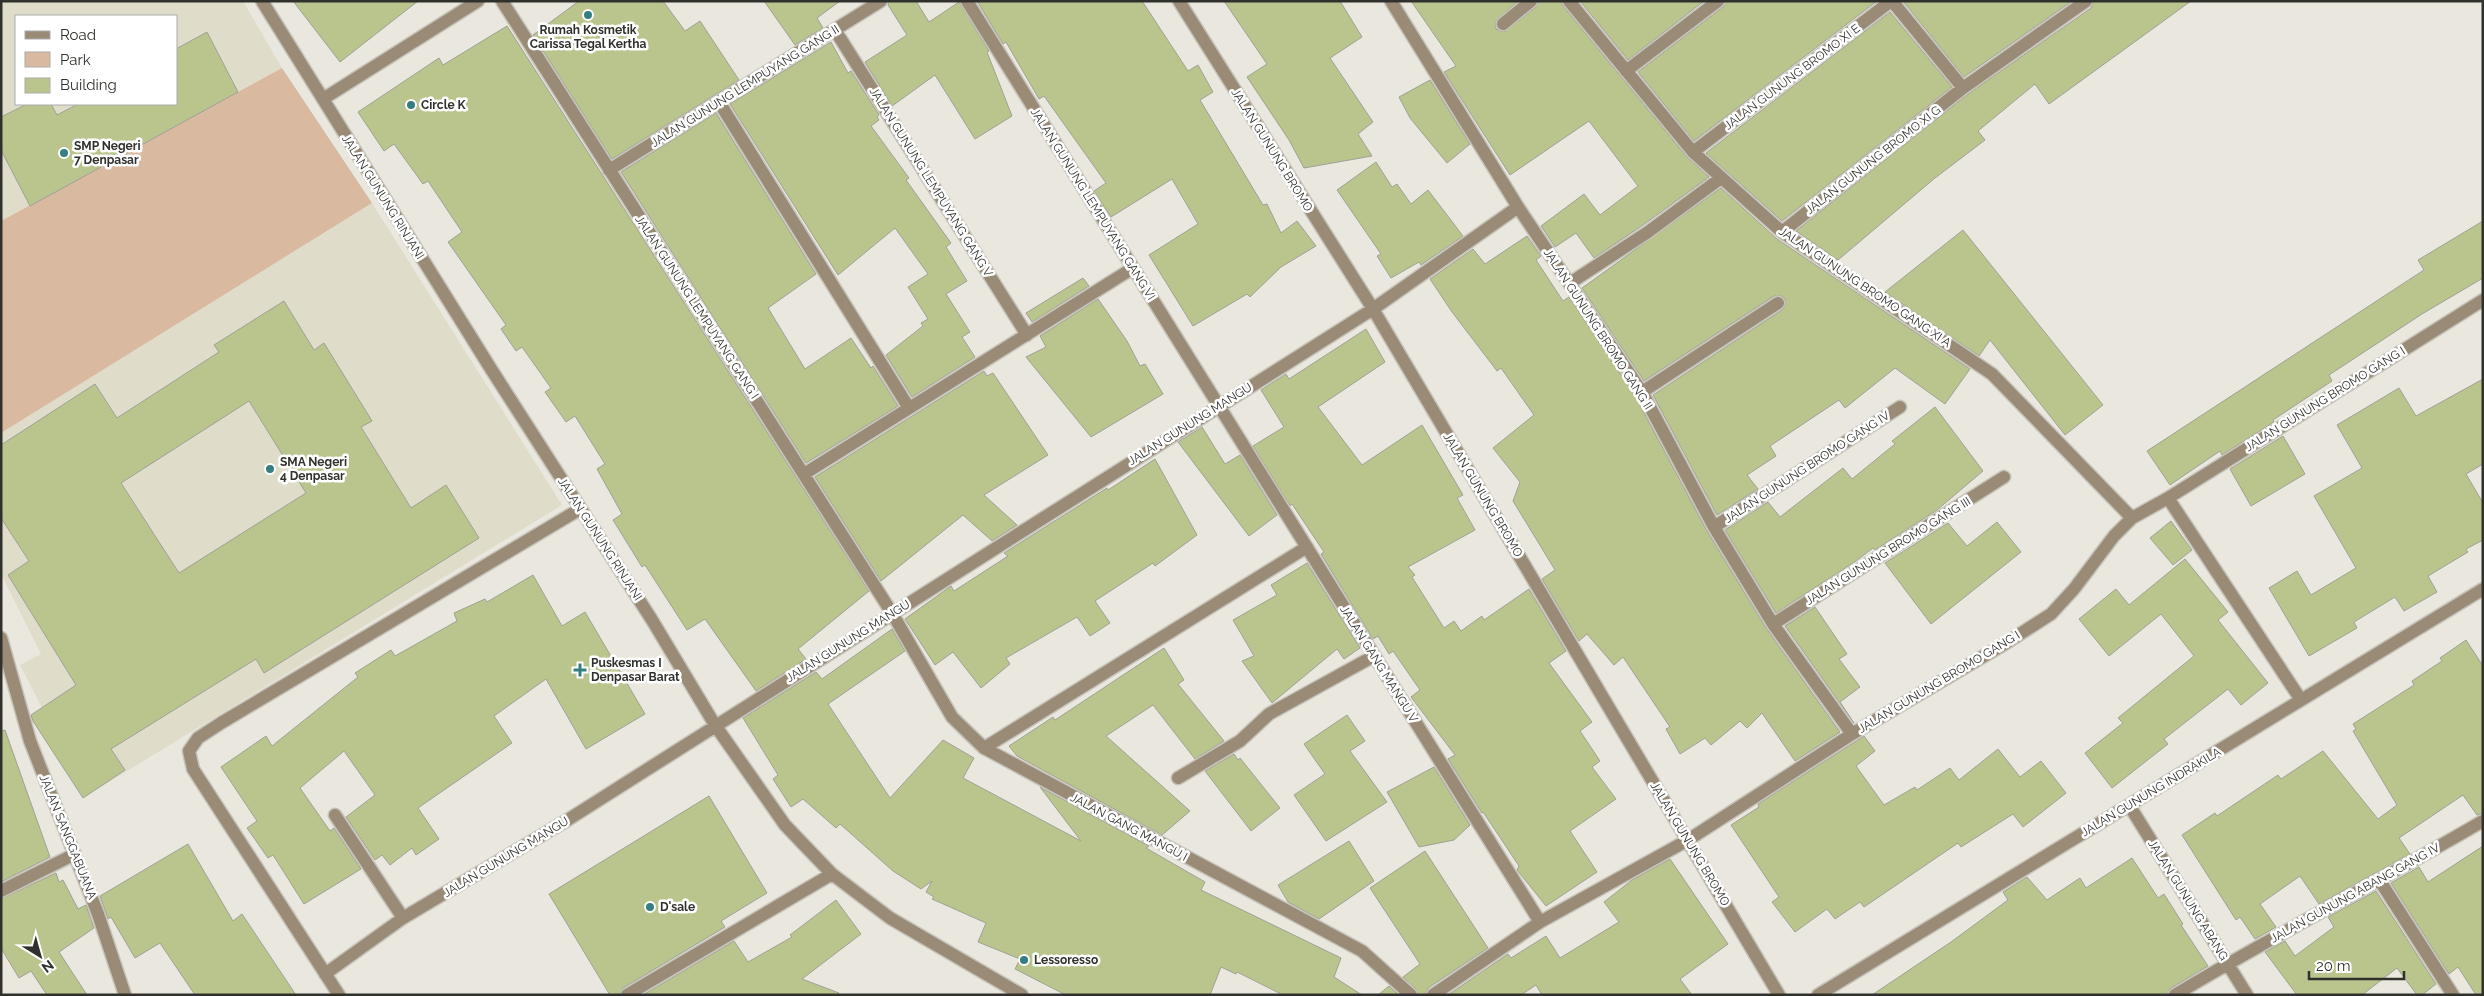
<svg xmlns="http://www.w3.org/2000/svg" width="2484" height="996" font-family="Raleway,sans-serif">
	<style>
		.built { fill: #dfdcca; fill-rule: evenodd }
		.green { fill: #dab9a1 }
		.building { fill: #b9c58d; stroke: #9fa197; fill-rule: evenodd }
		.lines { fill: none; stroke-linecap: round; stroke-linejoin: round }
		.minor-casing { stroke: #c5c3ba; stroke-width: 15 }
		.minor { stroke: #998b76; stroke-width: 12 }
		.poi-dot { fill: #357e81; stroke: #fff; stroke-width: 2 }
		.labels { text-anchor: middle; stroke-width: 5; stroke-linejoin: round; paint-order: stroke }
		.poi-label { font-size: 12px; font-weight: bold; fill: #30302c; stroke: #fff; text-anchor: start }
		.street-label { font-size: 12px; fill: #30302c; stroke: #fff }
	</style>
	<rect width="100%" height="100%" fill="#eae8de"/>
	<!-- built -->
	<path class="built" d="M1,1H243L282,68L1,221ZM16,16H176V104H16Z
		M372,203L562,505L83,798L29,716L42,708L20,665L41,654L1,574V433Z"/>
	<!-- green -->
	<path class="green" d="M282,68L372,203L1,433V221Z"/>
	<!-- building -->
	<path class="building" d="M293,1H418L340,62Z
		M579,1H663L685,31L700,21L739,80L612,159L533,35Z
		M764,1H840L817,18L823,28L795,45Z
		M889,1H916L929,22L959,2L989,51L987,52L1012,116L975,139L935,75L892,106L865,62L907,35L888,5Z
		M977,1H1142L1188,71L1198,65L1213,92L1200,100L1263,205L1267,204L1281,233L1297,221L1316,246L1281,267L1250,297L1247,294L1193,326L1149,255L1198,224L1172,179L1111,217L1094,191L1106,183L1044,96L1039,99L1006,42L1003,44Z
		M1224,1H1340L1362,37L1330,58L1373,122L1358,134L1372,156L1304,168L1289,140L1247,77L1267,64Z
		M1411,1H1518L1496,21V29L1504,32L1536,7L1539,1H1561L1563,6L1687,157L1709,177L1643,225L1594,258L1576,233L1555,247L1541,226L1584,194L1600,215L1638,186L1589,121L1510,175L1444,72L1456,66Z
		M1580,1H1704L1628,60Z
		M1726,1H1877L1694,141L1638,72L1723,7Z
		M1903,1H2072L1964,77Z
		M2094,1H2191L2049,104L2035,84L1978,131L1985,140L1935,178L1838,260L1796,231L1968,94L2091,8Z
		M1890,12L1952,87L1782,221L1706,153Z
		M507,26L869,591L798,649L806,659L756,691L705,619L687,630L645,565L642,567L613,520L622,514L597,469L605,464L575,416L566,422L545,392L551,388L522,347L516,351L501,329L506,325L448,242L462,232L428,181L423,184L394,144L384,151L358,112L439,58L443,65Z
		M207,32L238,92L30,206L1,150V117L27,104H51L57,115L78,104H176V49Z
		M831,42L848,73L851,71L879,115L877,117L879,120L871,126L909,178L906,180L951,243L946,247L967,281L946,294L970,332L962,337L975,357L912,397L886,355L923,326L921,323L928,319L908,287L928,274L895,228L838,275L730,104Z
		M1430,80L1470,144L1447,163L1410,118L1399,97Z
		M716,113L816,274L768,308L805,369L851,338L871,368L873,366L898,406L806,463L621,172Z
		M1376,162L1392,187L1397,184L1411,204L1428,190L1463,236L1421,265L1419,262L1391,278L1377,256L1381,254L1337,190Z
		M1721,188L1777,239L1970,369L1945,404L1895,368L1845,408L1839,400L1770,446L1776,456L1747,475L1758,489L1717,515L1653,395L1782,310L1785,306V299L1781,296H1774L1644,381L1582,288Z
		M2483,221V278L2422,314L2329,375L2332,381L2273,420L2274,422L2222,455L2220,451L2170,485L2147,451L2424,270L2418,260Z
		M1963,230L2103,405L2065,435L1990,340L1979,356L1885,292Z
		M1527,236L1541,256L1536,260L1563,301L1569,297L1635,396L1707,531L1766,628L1840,732L1795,761L1762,713L1747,728L1740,721L1711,745L1705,738L1680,754L1666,729L1670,727L1623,657L1614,665L1587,634L1579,641L1542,579L1555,570L1513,501L1520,482L1493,448L1534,415L1501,368L1497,371L1452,312L1430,279L1473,249L1485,264Z
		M1083,278L1089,286L1032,322L1026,313Z
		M1098,299L1127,341L1140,366L1145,364L1163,394L1091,437L1026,357L1046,347L1040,336Z
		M284,301L314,350L324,343L372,421L361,427L411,508L446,485L479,538L264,673L256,659L111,749L125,770L83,798L33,721L31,715L76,685L8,575L29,561L1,518V445L95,384L117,418L219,352L214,345ZM249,401L306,493L179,573L121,483Z
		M1366,329L1385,362L1318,407L1362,465L1422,425L1463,495L1457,498L1475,530L1408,567L1415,575L1412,577L1444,628L1454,621L1461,631L1482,616L1484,620L1529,589L1566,651L1549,663L1592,722L1580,731L1600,761L1592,767L1616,799L1570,831L1597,872L1546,906L1517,870L1519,866L1483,812L1482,813L1448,759L1455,755L1411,697L1420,690L1393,651L1389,654L1378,636L1373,639L1321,554L1324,552L1292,504L1290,506L1253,446L1284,427L1261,390L1286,374L1289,379Z
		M984,371L987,376L993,373L1048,455L984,495L1017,525L992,541L963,515L881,581L815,477Z
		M2483,379V464L2466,474L2483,503V540L2466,549L2468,552L2428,576L2437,592L2404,611L2395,597L2354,622L2357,628L2309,656L2269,588L2297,571L2311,595L2356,568L2314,496L2362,468L2337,425L2399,388L2416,416Z
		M1935,407L1983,471L1937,510L1875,550L1873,548L1856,561L1776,613L1725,530L1768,502L1780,517L1843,468L1852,479L1895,444L1892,441Z
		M1202,427L1225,464L1240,455L1277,515L1249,536L1178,442Z
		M2283,436L2305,474L2251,506L2230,469Z
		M1155,459L1197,535L1155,566L1153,563L1095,601L1110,623L1090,636L1077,617L1006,658L1010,664L981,688L953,652L935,665L905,619L951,586L954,591L1008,556L1004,553L1107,488L1108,490Z
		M2171,521L2192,550L2173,565L2150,538Z
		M1997,522L2021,552L1931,624L1885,563L1948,523L1967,546Z
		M2185,559L2228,612L2218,620L2268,683L2241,705L2228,689L2164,739L2168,744L2112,788L2085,753L2123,723L2118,718L2194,656L2161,614L2109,656L2079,619L2116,589L2129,605Z
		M1307,563L1360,648L1344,659L1337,649L1272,703L1242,661L1254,656L1233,620L1277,595L1271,585Z
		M533,575L562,626L585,612L645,714L586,749L546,679L494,716L512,743L418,808L439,839L416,855L412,848L390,865L382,855L375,860L346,817L375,795L344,751L300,788L330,831L334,828L361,869L304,904L273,855L268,858L247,828L257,821L221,767L266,736L272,746L358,677L355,673L391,650L395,656L457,621L454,613L485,599L487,602Z
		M1815,607L1847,654L1839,659L1860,687L1840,702L1854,723L1785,626Z
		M892,629L905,651L828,704L890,798L943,740L974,758L963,778L1081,841L1040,787L1149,846L1146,848L1205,882L1201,890L1341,958L1334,977L1362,995H1283L1237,972L1236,974L1221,967L1210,995H1066L1015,969L1020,959L978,942L986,923L932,899L934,897L926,892L932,881L921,889L893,871L840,824L836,828L803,799L791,807L773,779L778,775L743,718L816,672L822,679Z
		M2466,640L2483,666V813L2477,815L2463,795L2399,838L2410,854L2319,904L2300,876L2260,904L2276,927L2255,939L2240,917L2236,920L2182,835L2215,813L2217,816L2278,775L2281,779L2323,751L2378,819L2397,805L2353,731L2356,729L2353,724L2414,685L2412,681L2442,661L2440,658Z
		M1164,648L1184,680L1178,684L1224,741L1195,759L1153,705L1106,736L1190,811L1162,835L1017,756L1009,746L1053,717L1055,720Z
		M1347,715L1365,741L1350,751L1387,802L1326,841L1294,795L1325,774L1304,744Z
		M5,730L50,857L1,882V731Z
		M1864,736L1875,751L1856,766L1884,805L1915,787L1917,790L1950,768L1959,780L1998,749L2020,777L2041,761L2066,793L2023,827L2013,814L1961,847L1958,843L1864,907L1860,902L1835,919L1827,909L1795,932L1772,902L1779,897L1731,825L1759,807L1758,804Z
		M1234,754L1238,760L1240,758L1280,808L1251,831L1205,771Z
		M1434,767L1470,825L1454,840L1419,847L1387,792Z
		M709,796L767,893L721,921L725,927L623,988L619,995H610L549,894Z
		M1349,841L1374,881L1319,919L1288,902L1278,885Z
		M188,844L233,921L242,914L296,995H195L160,943L135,958L111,917L108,919L100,896Z
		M2483,846V995H2476L2458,967L2449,974L2391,883L2419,867L2428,882Z
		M1425,851L1488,948L1428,988L1425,995H1419L1416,989L1403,977L1420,964L1370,888Z
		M2132,858L2158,898L2164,894L2183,924L2181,925L2208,966L2171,988L2165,995H1872L1951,942L2008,900L2003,892L2027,877L2047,900L2080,878L2086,888Z
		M1670,859L1728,944L1680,979L1692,995H1542L1536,985L1521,995H1448L1508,954L1511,958L1546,936L1560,958L1619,922L1604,902L1632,880Z
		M56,873L59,882L63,880L78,909L86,905L94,928L59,952L87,995H47L31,971L19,978L1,948V899Z
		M2376,891L2436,984L2422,995H2417L2397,968L2362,995H2297L2265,952L2285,941L2295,956L2334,927L2328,917Z
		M836,900L861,934L802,979L839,993V995H643L734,941L748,962L792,937L790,935Z
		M1389,986L1399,995H1378Z"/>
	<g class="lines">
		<!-- minor casing -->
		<g class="minor-casing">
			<path id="minor" d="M262,1L491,369L652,620L715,725L785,825L832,874L890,918L1022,995
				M502,1L892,613L952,717L984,748L1362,951L1411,995
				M967,1L1540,922
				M1179,1L1373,309L1779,995
				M1391,1L1518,207L1642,392L1714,527L1773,624L1852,734
				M1569,1L1693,152L1782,232L1992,374L2132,518
				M1892,1L1963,88
				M1503,24L1531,1
				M835,30L1027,335
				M1626,71L1718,1
				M323,99L478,1
				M719,102L909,408
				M1693,152L1891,1
				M609,170L881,1
				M1782,232L1963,88L2086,1
				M1570,283L1648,232L1721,178
				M1642,392L1778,303
				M804,474L1133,268
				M2168,498L2301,700
				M1714,527L1900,407
				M1773,624L2004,477
				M1,638L30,741L98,914L125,995
				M984,748L1307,547
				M1178,778L1240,741L1269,714L1374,656
				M2129,805L2247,995
				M335,815L403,918
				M2380,881L2453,995
				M1,891L75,854
				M325,974L403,918L569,819L1373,309L1518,207
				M339,995L193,769L189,751L198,738L221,723L580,509
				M627,995L832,874
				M1433,995L1540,922L1688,840L1852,734L2006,643L2051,614L2074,589L2114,536L2132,518L2168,498L2483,300
				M1818,995L2483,589
				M2175,995C2276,934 2381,881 2483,821"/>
		</g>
		<!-- minor -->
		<use href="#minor" class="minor"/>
	</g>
	<!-- markers -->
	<g class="poi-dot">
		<circle cx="588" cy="15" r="5"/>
		<circle cx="411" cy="105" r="5"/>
		<circle cx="64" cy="153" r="5"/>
		<circle cx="270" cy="469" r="5"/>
		<path d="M577.5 662.5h5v5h5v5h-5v5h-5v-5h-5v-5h5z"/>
		<circle cx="650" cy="907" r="5"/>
		<circle cx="1024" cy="960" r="5"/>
	</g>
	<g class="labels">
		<!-- poi labels -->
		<g class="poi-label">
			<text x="588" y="34" text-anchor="middle">Rumah Kosmetik<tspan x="588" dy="14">Carissa Tegal Kertha</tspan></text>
			<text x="421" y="109">Circle K</text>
			<text x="74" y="150">SMP Negeri<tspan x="74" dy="14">7 Denpasar</tspan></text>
			<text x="280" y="466">SMA Negeri<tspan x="280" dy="14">4 Denpasar</tspan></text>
			<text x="591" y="667">Puskesmas I<tspan x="591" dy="14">Denpasar Barat</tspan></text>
			<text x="660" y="911">D'sale</text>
			<text x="1034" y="964">Lessoresso</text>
		</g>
		<!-- street labels -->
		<g class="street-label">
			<text transform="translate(1792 77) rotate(-37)" y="4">JALAN GUNUNG BROMO XI E</text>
			<text transform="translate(745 86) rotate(-32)" y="4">JALAN GUNUNG LEMPUYANG GANG II</text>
			<text transform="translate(1272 150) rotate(58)" y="4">JALAN GUNUNG BROMO</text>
			<text transform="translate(1873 160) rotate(-38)" y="4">JALAN GUNUNG BROMO XI G</text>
			<text transform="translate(931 182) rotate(58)" y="4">JALAN GUNUNG LEMPUYANG GANG V</text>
			<text transform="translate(383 197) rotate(58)" y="4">JALAN GUNUNG RINJANI</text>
			<text transform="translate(1093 204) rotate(58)" y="4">JALAN GUNUNG LEMPUYANG GANG VI</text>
			<text transform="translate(1865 287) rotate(34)" y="4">JALAN GUNUNG BROMO GANG XI A</text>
			<text transform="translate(697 307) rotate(57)" y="4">JALAN GUNUNG LEMPUYANG GANG I</text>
			<text transform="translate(1598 329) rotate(57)" y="4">JALAN GUNUNG BROMO GANG II</text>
			<text transform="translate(2325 399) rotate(-32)" y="4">JALAN GUNUNG BROMO GANG I</text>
			<text transform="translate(1190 424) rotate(-32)" y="4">JALAN GUNUNG MANGU</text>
			<text transform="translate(1807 467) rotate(-33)" y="4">JALAN GUNUNG BROMO GANG IV</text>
			<text transform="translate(1483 495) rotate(59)" y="4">JALAN GUNUNG BROMO</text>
			<text transform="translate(600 539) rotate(57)" y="4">JALAN GUNUNG RINJANI</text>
			<text transform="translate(1888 551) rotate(-32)" y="4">JALAN GUNUNG BROMO GANG III</text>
			<text transform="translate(848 641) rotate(-32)" y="4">JALAN GUNUNG MANGU</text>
			<text transform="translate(1379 664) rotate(58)" y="4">JALAN GANG MANGU V</text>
			<text transform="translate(1939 682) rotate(-31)" y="4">JALAN GUNUNG BROMO GANG I</text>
			<text transform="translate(2151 792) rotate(-31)" y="4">JALAN GUNUNG INDRAKILA</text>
			<text transform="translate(1129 827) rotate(28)" y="4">JALAN GANG MANGU I</text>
			<text transform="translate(68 837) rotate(68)" y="4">JALAN SANGGABUANA</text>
			<text transform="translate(1690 844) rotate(59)" y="4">JALAN GUNUNG BROMO</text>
			<text transform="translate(506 857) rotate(-31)" y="4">JALAN GUNUNG MANGU</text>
			<text transform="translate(2355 893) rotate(-29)" y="4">JALAN GUNUNG ABANG GANG IV</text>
			<text transform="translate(2188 900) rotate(58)" y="4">JALAN GUNUNG ABANG</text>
		</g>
	</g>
	<!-- border -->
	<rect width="2484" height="996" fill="none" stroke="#30302c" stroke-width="5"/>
	<!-- legend -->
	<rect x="15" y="15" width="162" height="90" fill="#ffffff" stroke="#acacab"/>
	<rect x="25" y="31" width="25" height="8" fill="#998b76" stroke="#acacab"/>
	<text x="60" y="40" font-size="15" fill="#30302c">Road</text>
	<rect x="25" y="52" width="25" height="15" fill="#dab9a1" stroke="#acacab"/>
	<text x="60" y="65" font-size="15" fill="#30302c">Park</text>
	<rect x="25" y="78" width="25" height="15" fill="#b9c58d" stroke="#acacab"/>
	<text x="60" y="90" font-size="15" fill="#30302c">Building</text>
	<!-- north arrow -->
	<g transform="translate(40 956) rotate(143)" stroke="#ffffff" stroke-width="4" paint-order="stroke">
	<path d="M0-4L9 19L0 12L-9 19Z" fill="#30302c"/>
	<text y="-8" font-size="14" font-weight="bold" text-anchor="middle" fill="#30302c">N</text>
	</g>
	<!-- scale -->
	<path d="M2309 971v8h95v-8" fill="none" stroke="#30302c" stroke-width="2.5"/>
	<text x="2316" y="971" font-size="15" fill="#30302c" stroke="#ffffff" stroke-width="4" paint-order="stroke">20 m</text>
</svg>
